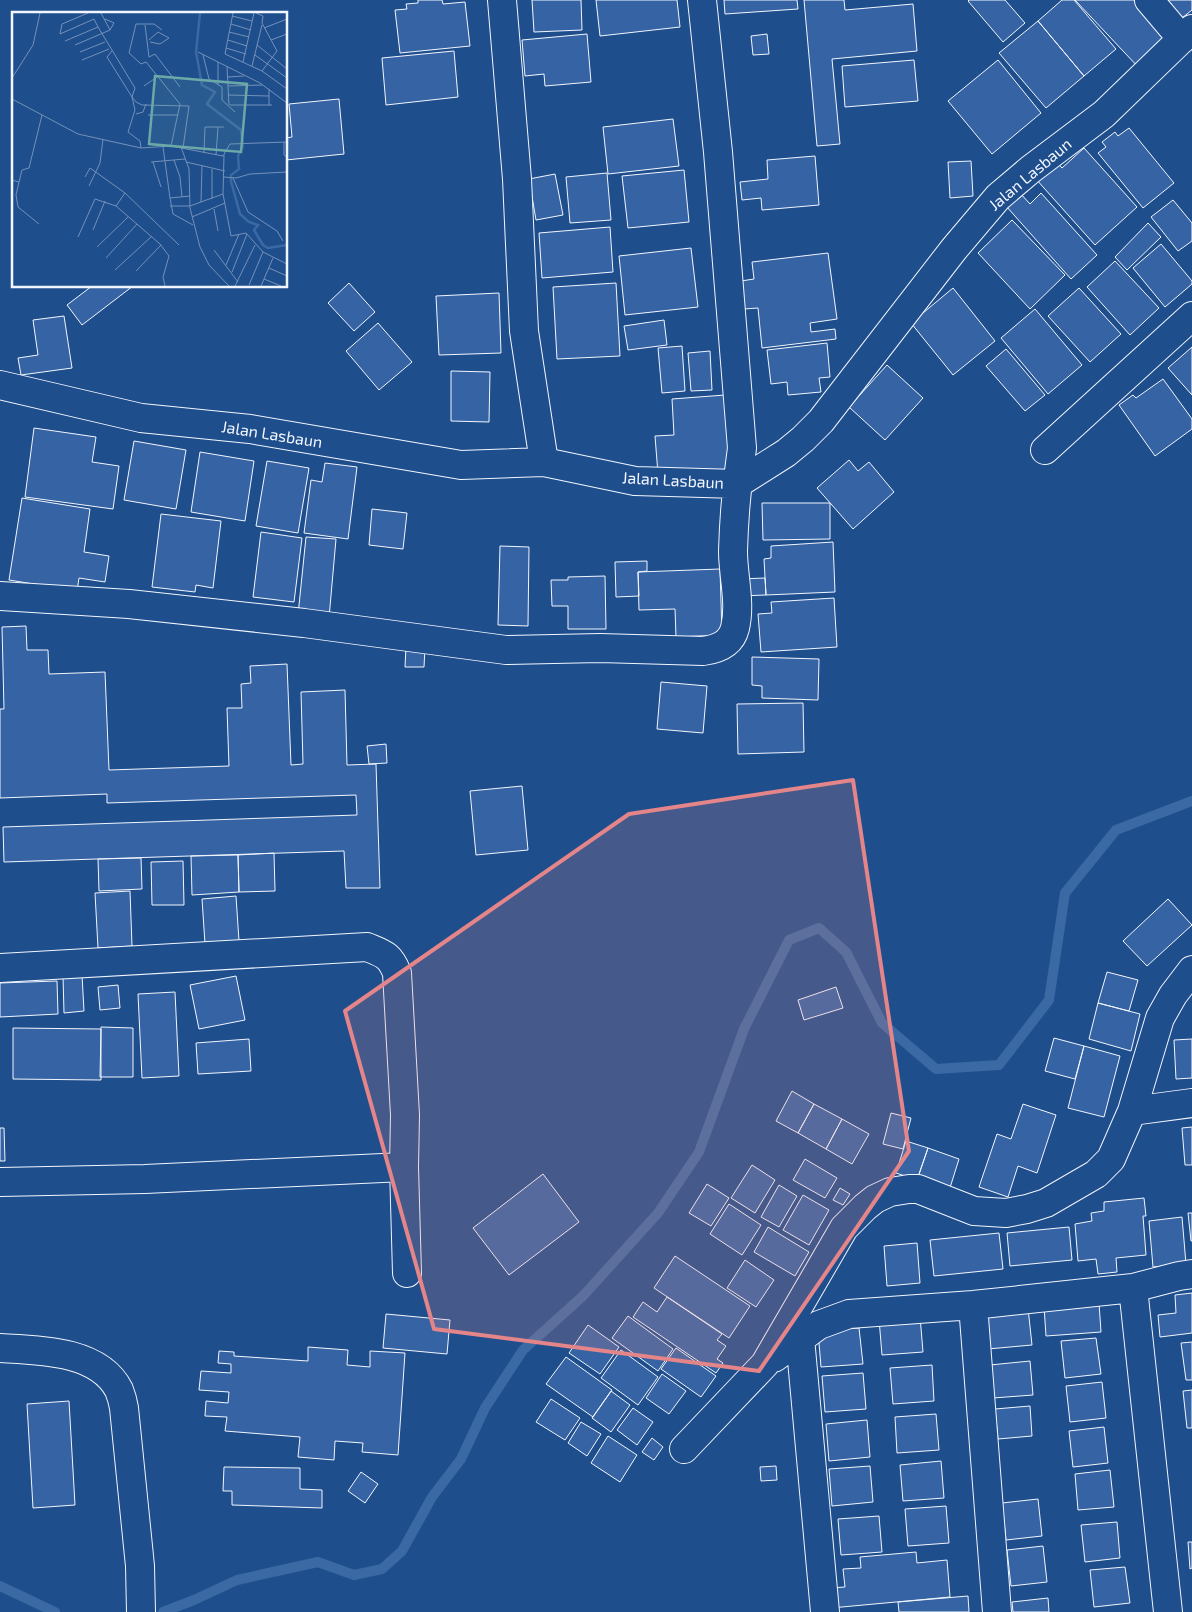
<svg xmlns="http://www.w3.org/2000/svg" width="1192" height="1612" font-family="'Exo 2',sans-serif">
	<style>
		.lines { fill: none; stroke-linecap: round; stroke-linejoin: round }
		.stream { stroke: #3b69a3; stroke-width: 10 }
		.building { fill: #3563a3; stroke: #f2f6ff }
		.minor-casing { stroke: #f2f6ff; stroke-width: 30 }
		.minor { stroke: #1f4e8c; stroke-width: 28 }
		.marked { fill: #e38589; fill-opacity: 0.2; stroke: #e38589; stroke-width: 4; stroke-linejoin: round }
		.labels { text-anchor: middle; stroke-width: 4; stroke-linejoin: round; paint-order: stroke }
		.street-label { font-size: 16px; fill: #f2f6ff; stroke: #1f4e8c }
		.inset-river { fill: none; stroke: #3b69a3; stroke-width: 2.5 }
		.inset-road { fill: none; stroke: #7391ba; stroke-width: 1 }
		.view { fill: #6aa9a8; fill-opacity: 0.15; stroke: #6aa9a8; stroke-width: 2.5 }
		.inset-edge { fill: none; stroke: #f2f6ff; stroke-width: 2.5 }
	</style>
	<rect width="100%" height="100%" fill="#1f4e8c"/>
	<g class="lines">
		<!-- stream -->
		<path class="stream" d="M0,1586L55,1612
			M163,1612L194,1600L237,1580L318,1562L354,1575L382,1569L402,1551L432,1497L461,1459L485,1408L523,1350L583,1296L658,1213L699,1152L744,1029L789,940L819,928L846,952L882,1023L936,1069L999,1065L1049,1000L1065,893L1116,830L1192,801"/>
	</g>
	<!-- building -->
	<path class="building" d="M418,0H442L443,4L465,2L470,46L400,53L395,10L407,9L406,4L418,3Z
		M532,0H581L582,30L534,32Z
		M596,0H677L680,27L600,36Z
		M724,0H797L798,9L725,14Z
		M804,0H844L845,10L913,4L917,51L832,59L840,144L817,146Z
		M969,0H1005L1025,23L1003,42L968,1Z
		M1062,0H1074L1116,49L1084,76L1038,21Z
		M1075,0H1134L1171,40L1140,69Z
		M1168,0H1192V10L1182,18Z
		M1038,21L1084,76L1046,108L999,53Z
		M587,34L591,82L545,86L544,74L525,76L522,40Z
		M767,34L769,54L753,55L751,36Z
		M454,51L458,97L386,105L382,58Z
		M914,60L918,101L845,107L842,66Z
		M998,60L1041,113L992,154L948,101Z
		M339,99L344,154L286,160V138L292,137L289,104Z
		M673,119L679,166L608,174L603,127Z
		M1129,128L1174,183L1143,208L1098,153L1106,147L1102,142L1115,132L1118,136Z
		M1084,148L1137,207L1095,245L1035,178L1055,160L1062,168Z
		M815,156L819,205L762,210L761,198L742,200L740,182L768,179L767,160Z
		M971,161L973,196L950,198L948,162Z
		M684,170L689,222L628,228L622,176Z
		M607,173L611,220L570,223L566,177Z
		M555,174L563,215L536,220L529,179Z
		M1020,193L1030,204L1041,193L1097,255L1071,279L1006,206Z
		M1173,200L1192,223V241L1178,251L1151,217Z
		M1012,220L1065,275L1030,309L978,253Z
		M1148,223L1161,237L1127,270L1115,257Z
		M610,227L613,272L542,278L539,233Z
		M1161,244L1192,281V284L1165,307L1133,268Z
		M691,248L698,307L625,315L619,256Z
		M828,253L837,319L810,323L811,332L835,329L836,339L762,348L758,308L744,309L741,281L754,279L752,262Z
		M1115,261L1159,308L1130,335L1087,287Z
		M349,283L375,312L354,331L328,303Z
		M616,283L620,356L557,359L553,287Z
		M92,286H133L82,325L67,305Z
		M953,288L995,341L953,375L911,323Z
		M1079,288L1121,334L1090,362L1048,316Z
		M499,293L501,353L439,355L436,296Z
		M1035,309L1082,365L1048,394L1001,338Z
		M64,316L72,368L21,375L18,358L38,355L33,320Z
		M664,320L667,345L628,350L624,326Z
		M378,323L412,362L379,390L346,351Z
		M827,343L830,377L819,378L821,392L788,395L787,382L771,384L767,350Z
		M682,346L685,391L662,393L658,348Z
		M1192,347V395L1168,368Z
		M1006,349L1045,395L1025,411L986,366Z
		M710,351L712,390L691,391L688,353Z
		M887,365L923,398L885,440L849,407Z
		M451,371L490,372L489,422L451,421Z
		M1163,379L1192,419V429L1155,456L1119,405L1133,395L1136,398Z
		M725,395L730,469L658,474L655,436L674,435L672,399Z
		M34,428L96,437L92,462L119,466L113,509L25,497Z
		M134,441L186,450L176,509L124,500Z
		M200,452L254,461L245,521L191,512Z
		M849,460L858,471L869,462L894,492L853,529L817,488Z
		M267,461L309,468L298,533L256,526Z
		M325,463L357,467L348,539L304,533L311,480L322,482Z
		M22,498L90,509L84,552L109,556L105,582L79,578L77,591L9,580Z
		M762,503H830V539L763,540Z
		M372,509L407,513L403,549L369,545Z
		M161,514L221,521L213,588L196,585L195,592L152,587Z
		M261,532L302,538L294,602L253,597Z
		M306,537L336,539L329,618L298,615Z
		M833,542L835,592L766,595L764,559L771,558V546Z
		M500,546L529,547L528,626L498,625Z
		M647,561V571L638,572L639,596L616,597L615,562Z
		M720,569L722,635L676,637L675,609L639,610L638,572Z
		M605,576L606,629H568V606H552L551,580H568V577Z
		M765,578L766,595L740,596L739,579Z
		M834,598L837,647L761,652L758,614L772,613L771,602Z
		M26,626L27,650H48L49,674L105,672L109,770L229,766L227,708H242L241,684L251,683L250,666L287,664L291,765L303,764L301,692L345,690L347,765L376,764L380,888H346L344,851L4,862L3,827L357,815L356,795L107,803V794L0,798V709H4L2,627Z
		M406,647L425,648L424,667H405Z
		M752,657L819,659L818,700L762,698V686L752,685Z
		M661,682L707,686L703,733L657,729Z
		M803,703L804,752L738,754L737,704Z
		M386,744L387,763L369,764L367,746Z
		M522,786L528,850L476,855L470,791Z
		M274,853L275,891L239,892L238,855Z
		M238,855L239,892L192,895L191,856Z
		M141,858L142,889L99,891L98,859Z
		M183,861L184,905H152L151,862Z
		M130,891L132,946L98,948L95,893Z
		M236,896L239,941L205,944L202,899Z
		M1168,899L1192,925L1147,966L1123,941Z
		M1107,972L1138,980L1129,1011L1098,1003Z
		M82,975L84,1011L64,1013L63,976Z
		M236,976L245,1020L199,1029L190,985Z
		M57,981L58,1014L0,1017V983Z
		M118,985L120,1008L100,1010L98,987Z
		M836,987L843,1008L804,1020L798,1000Z
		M175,992L179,1076L142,1078L138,994Z
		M1098,1003L1140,1014L1131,1051L1089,1039Z
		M101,1027L133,1028V1077H100Z
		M13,1028L101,1029V1080L13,1079Z
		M1054,1038L1084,1046L1075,1079L1045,1071Z
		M249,1039L251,1071L198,1074L196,1043Z
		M1192,1039V1078L1176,1079L1174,1040Z
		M1084,1046L1120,1056L1104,1117L1068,1108Z
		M792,1091L814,1104L798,1133L776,1121Z
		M814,1104L842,1119L826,1149L798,1133Z
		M1023,1104L1056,1115L1037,1173L1018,1166L1008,1197L979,1187L997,1134L1011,1139Z
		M891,1113L911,1118L903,1149L883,1144Z
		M842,1119L869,1134L852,1164L826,1149Z
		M1192,1127V1165H1185L1182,1128Z
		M0,1128H4L5,1161H0Z
		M906,1141L928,1148L917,1180L896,1173Z
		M928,1148L959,1159L949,1191L917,1180Z
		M805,1159L837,1178L825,1198L793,1180Z
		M752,1165L775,1180L755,1213L731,1198Z
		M543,1174L579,1222L509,1275L473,1228Z
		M707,1184L729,1198L711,1226L689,1213Z
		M779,1185L797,1196L779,1227L761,1217Z
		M840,1188L850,1194L843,1205L833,1200Z
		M803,1195L829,1210L809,1245L783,1230Z
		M1144,1198L1146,1216H1143L1146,1255L1116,1258L1117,1272L1098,1274L1096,1259L1078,1261L1075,1224L1092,1221L1091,1213L1104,1211V1202Z
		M729,1204L761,1225L742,1255L710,1234Z
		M1188,1213H1192V1241H1191Z
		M1182,1217L1186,1264L1153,1267L1149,1221Z
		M768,1227L809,1252L795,1276L754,1252Z
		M1069,1227L1072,1260L1010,1266L1007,1233Z
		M999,1233L1003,1269L934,1276L930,1240Z
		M917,1243L920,1283L887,1286L884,1246Z
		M675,1256L750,1306L729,1338L654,1288Z
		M745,1260L774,1280L756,1307L727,1288Z
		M1192,1293V1333L1160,1337L1158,1315L1176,1313L1175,1295Z
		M667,1297L722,1334L717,1340L726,1346L717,1359L723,1363L716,1373L633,1317L643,1302L657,1312Z
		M1099,1303L1101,1332L1046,1336L1044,1306Z
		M1028,1308L1032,1345L988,1349L985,1312Z
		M386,1314L450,1320L447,1354L383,1348Z
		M628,1316L673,1349L658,1371L612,1338Z
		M920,1316L923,1352L882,1355L879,1319Z
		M588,1325L619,1347L600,1374L569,1353Z
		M859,1328L863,1364L821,1367L818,1331Z
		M1096,1338L1101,1374L1065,1378L1061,1341Z
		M1192,1342V1380H1186L1181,1343Z
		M308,1347L348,1350L347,1365L370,1367V1351L405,1353L398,1455L362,1452L363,1443L335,1441L334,1460L298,1457L300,1437L225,1431L227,1417L205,1416L206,1401L228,1403L229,1392L199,1390L201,1371L231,1373V1364L218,1363L219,1351L234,1352V1356L308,1361Z
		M676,1348L716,1376L701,1397L661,1369Z
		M621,1350L658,1377L638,1405L601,1378Z
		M566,1357L612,1390L593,1417L546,1384Z
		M1030,1361L1033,1395L993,1398L990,1365Z
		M932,1365L934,1401L893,1404L890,1368Z
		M863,1373L866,1409L825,1412L822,1376Z
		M662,1374L686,1391L669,1414L646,1398Z
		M1102,1382L1106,1418L1070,1422L1066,1386Z
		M1192,1390V1428H1187L1183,1391Z
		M611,1391L630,1405L611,1432L592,1418Z
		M551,1399L580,1418L565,1440L536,1422Z
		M69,1401L75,1505L33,1508L27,1404Z
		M1030,1406L1032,1436L998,1439L995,1409Z
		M633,1408L653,1422L637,1445L617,1430Z
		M936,1414L939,1450L897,1453L895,1417Z
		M867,1420L870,1457L829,1461L826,1424Z
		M581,1422L601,1434L587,1456L568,1443Z
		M1104,1427L1108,1463L1073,1467L1069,1431Z
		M608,1436L637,1455L620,1482L591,1463Z
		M652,1438L663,1447L654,1460L642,1452Z
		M941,1461L944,1498L903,1501L900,1465Z
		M776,1466L777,1480L761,1481L760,1467Z
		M870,1466L873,1502L832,1506L829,1469Z
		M224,1467L300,1468V1489L322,1490V1508L232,1505V1491H223Z
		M1110,1470L1114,1507L1078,1510L1075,1474Z
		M361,1472L378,1484L365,1503L348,1491Z
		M1038,1499L1042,1536L1006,1540L1002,1503Z
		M946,1506L949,1543L908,1546L905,1509Z
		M879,1516L882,1552L841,1555L838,1519Z
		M1117,1522L1120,1558L1085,1562L1081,1525Z
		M1188,1542H1192V1568L1190,1569Z
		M1043,1546L1047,1582L1011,1586L1007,1550Z
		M916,1552L917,1563L947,1560L950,1597L831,1608L829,1588L845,1587L843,1569L861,1568L860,1557Z
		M1125,1567L1130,1603L1094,1607L1090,1570Z
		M968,1596L969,1612H899L898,1602Z
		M1048,1598L1049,1612H1013L1012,1602Z"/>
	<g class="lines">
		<!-- minor casing -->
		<g class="minor-casing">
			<path id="minor" d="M502,0L517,179L524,331L544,462
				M1149,0L1182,39
				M0,385L141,418L250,429L461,465L544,462L635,481L737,484L786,453L803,439L821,421L954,249L998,197L1031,169L1104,114L1192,29
				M1045,450L1192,316
				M0,596L129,604L304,623L506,650L600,648L703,651C718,649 731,644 735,628C741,603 733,576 733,551C734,517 737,482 742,448L718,152L702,0
				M0,968L367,947C384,954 390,955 397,973L405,1115L404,1167L407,1273
				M1132,1111L1192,1103
				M0,1182L145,1179L404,1167
				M1133,1288L1168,1612
				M973,1305L997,1612
				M800,1338L825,1612
				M0,1348C38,1350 99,1350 119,1390C121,1395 123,1402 124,1408L140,1566L141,1612
				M774,1358L819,1325L849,1314L973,1305L1133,1288L1179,1276L1192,1274
				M684,1449L765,1364L844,1228L865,1207L875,1199L890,1192L909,1189H918L974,1211L1006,1213L1027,1209L1046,1203L1096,1174L1111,1159L1132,1111L1160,1018L1173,995L1192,970"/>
		</g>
		<!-- minor -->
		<use href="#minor" class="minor"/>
	</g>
	<!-- marked area -->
	<path class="marked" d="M853,780L909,1151L759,1371L434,1329L345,1011L629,814Z"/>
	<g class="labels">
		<!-- street labels -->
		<g class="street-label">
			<text transform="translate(1030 174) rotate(-40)" y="6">Jalan Lasbaun</text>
			<text transform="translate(272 434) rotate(9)" y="6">Jalan Lasbaun</text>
			<text transform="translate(673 480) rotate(3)" y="6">Jalan Lasbaun</text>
		</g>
	</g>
	<!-- overview -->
	<g transform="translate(12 12)">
		<rect width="275" height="275" fill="#1f4e8c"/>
		<path class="inset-river" d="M188,1L184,40L190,73L203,80L195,92L229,118L231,134L226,144L227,157L219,163V169L228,202L237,210L246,213L242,218L251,233L256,236L275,233"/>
		<path class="inset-road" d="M76,1L50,12L48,22L82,7L86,15M221,1L213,42L250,59L275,77M244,1L251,4L250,11L265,39M220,4L240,9M93,7L102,11L98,18M219,12L239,18M133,13L137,45M252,16L275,7M217,20L237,25M137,28L146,20L157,26L148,32L138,30M216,28L235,34M259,28L275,22M53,29L86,15L123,76L120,85L124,90L130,93L177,94L171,136M63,33L98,18L89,1M245,33L275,57M214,36L234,42M100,39L95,45L120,85L123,98L116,120L128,129L129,136M68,40L93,30M186,40L248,71L275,91M191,43L197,67L210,75V88L223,100M243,43L275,66M137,45L143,42L168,75M70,48L97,37M134,50L168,92L159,134M134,50L129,52L117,41L124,12H142L150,18M206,50V73M231,50L242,1M240,54L250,13M215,55L217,93M250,59L265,39M216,65L232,64M0,66L21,33L28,1M132,74L145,65M216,74L250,73M257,77V93H260M216,83L257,84M0,87L66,122L129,136L159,134L211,144L218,132L275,130M218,93H257M124,102L131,100L134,92M136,103H166M272,130V143L275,145M151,135L158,186L178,184M169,135L177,157L178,196L188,235L197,253L217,274M192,141L193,115H212M204,143L206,115M212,143L211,182L219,224L234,221L251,240L275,252M162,148L168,165L170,185M139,150L173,147M141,150L149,175M174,150L213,159M73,165L78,156L113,181L104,194L148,232L157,244L151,265L153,274M212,165L224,166L238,162L275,160M221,166L236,200L265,219L271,229M0,168L7,170L4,183L6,195L27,212M7,170L10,158L17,156L30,103M77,174L88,151L91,127M113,181L167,233M158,186L161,202L181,213M200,187V157M189,190L190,154M158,194H178L211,182M202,197L206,219M180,205L213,191M81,218L93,189M66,225L83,187L104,194M85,235L116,205M202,238L226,270M94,246L125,212M214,253L227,222M257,256L275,264M103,258L140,224M124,259L149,233M220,260L235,222M252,267L269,274M237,273L251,240M223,274L243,233M249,274L261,246"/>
		<path class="view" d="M143,64L235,72L229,140L137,132Z"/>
		<rect width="275" height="275" class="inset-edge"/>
	</g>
</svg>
